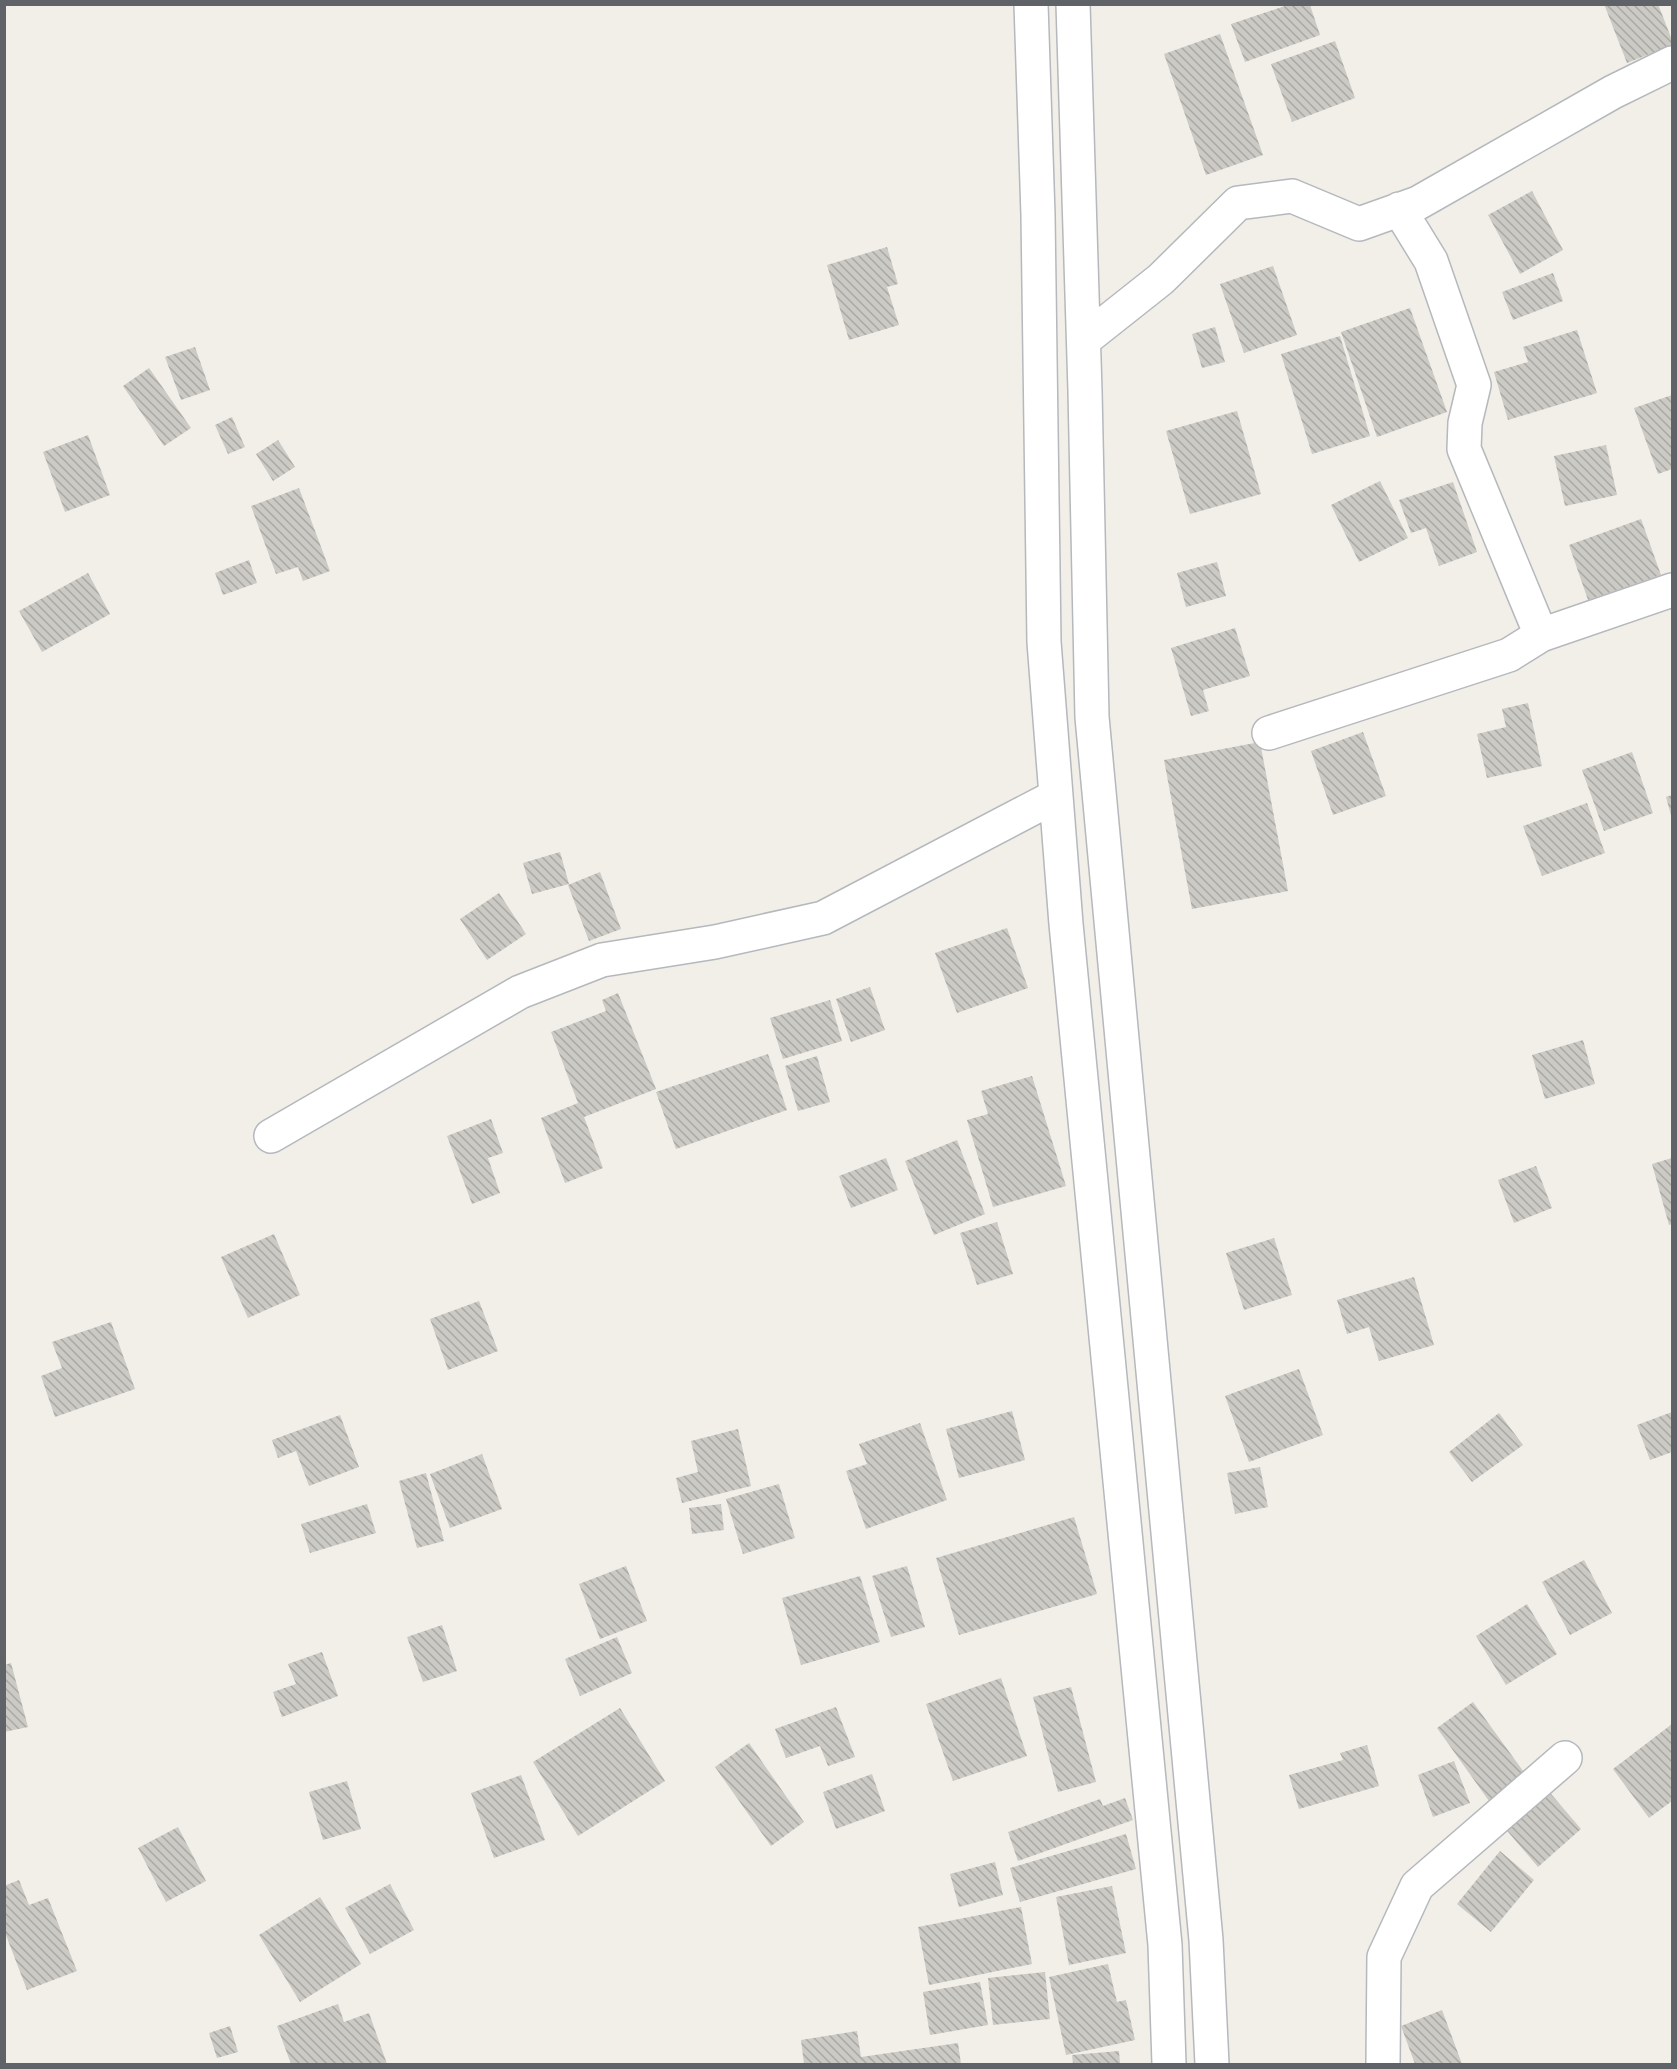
<svg xmlns="http://www.w3.org/2000/svg" width="1677" height="2069" font-family="'Source Sans 3',sans-serif">
	<style>
		.building { fill: url(#building-back-hatch) }
		.lines { fill: none; stroke-linecap: round; stroke-linejoin: round }
		.minor-casing { stroke: #b5b8bc; stroke-width: 36 }
		.minor { stroke: #fff; stroke-width: 33 }
	</style>
	<defs>
		<pattern id="building-back-hatch" width="6" height="6" patternUnits="userSpaceOnUse" patternTransform="scale(1.5)"><rect width="6" height="6" fill="#cccac5"/><path d="M-1 5l2 2M0 0l6 6M5-1l2 2" fill="none" stroke="#a9a8a4"/></pattern>
	</defs>
	<rect width="100%" height="100%" fill="#f1efe8"/>
	<!-- building -->
	<path class="building" d="M1604,4H1658L1672,40V45L1627,63Z
		M1288,5H1310L1320,35L1245,62L1231,24Z
		M1220,34L1263,155L1206,175L1164,54Z
		M1335,41L1355,98L1292,122L1271,64Z
		M1532,191L1563,250L1520,274L1488,215Z
		M887,247L898,284L887,287L899,325L849,340L827,265Z
		M1273,266L1297,335L1244,353L1220,284Z
		M1553,273L1563,301L1513,320L1502,292Z
		M1410,308L1447,412L1377,437L1341,332Z
		M1215,327L1225,362L1202,368L1192,334Z
		M1577,330L1597,393L1508,420L1494,372L1528,362L1523,347Z
		M1340,336L1370,436L1312,454L1281,354Z
		M195,347L210,390L181,400L165,357Z
		M149,368L191,428L164,446L123,386Z
		M1672,395V469L1658,474L1634,408Z
		M1237,411L1261,494L1190,514L1166,431Z
		M232,417L245,447L228,454L215,425Z
		M88,435L110,495L65,512L43,452Z
		M278,440L295,467L273,481L256,454Z
		M1606,445L1617,495L1565,506L1554,456Z
		M1380,481L1408,538L1359,562L1331,505Z
		M1453,482L1477,552L1439,566L1426,528L1411,533L1399,500Z
		M299,488L330,571L303,581L298,567L276,574L251,506Z
		M1641,519L1661,575L1588,600L1569,545Z
		M249,560L257,583L223,595L215,573Z
		M1217,562L1226,596L1186,607L1177,573Z
		M88,573L110,614L42,652L19,611Z
		M1235,628L1250,676L1203,690L1209,711L1191,716L1171,648Z
		M1528,703L1542,766L1487,778L1477,734L1506,727L1502,709Z
		M1363,732L1386,796L1333,815L1311,751Z
		M1260,742L1288,891L1192,909L1164,760Z
		M1632,752L1653,813L1604,831L1582,770Z
		M1672,795V819L1666,797Z
		M1587,803L1605,853L1542,876L1523,826Z
		M560,852L569,884L532,894L523,863Z
		M600,872L621,929L589,941L568,885Z
		M499,893L526,934L487,960L460,919Z
		M1007,928L1028,988L957,1013L935,953Z
		M870,987L885,1030L851,1042L836,999Z
		M618,993L656,1089L584,1117L603,1168L565,1183L541,1118L578,1103L551,1032L606,1011L602,1000Z
		M830,1000L842,1041L783,1059L770,1018Z
		M1583,1040L1595,1084L1545,1099L1532,1055Z
		M768,1054L787,1110L676,1149L656,1092Z
		M817,1056L830,1102L798,1111L785,1066Z
		M1032,1076L1066,1186L993,1207L967,1120L988,1114L981,1091Z
		M491,1119L503,1153L488,1158L500,1193L472,1204L447,1136Z
		M957,1140L985,1214L934,1235L905,1161Z
		M886,1158L898,1190L851,1208L839,1176Z
		M1672,1158V1224L1669,1225L1652,1164Z
		M1536,1166L1552,1208L1514,1223L1498,1180Z
		M997,1222L1013,1274L977,1285L960,1233Z
		M274,1234L300,1295L248,1318L221,1257Z
		M1274,1238L1292,1295L1244,1310L1226,1253Z
		M1414,1277L1434,1345L1379,1361L1369,1327L1347,1334L1337,1300Z
		M479,1301L498,1351L448,1370L430,1319Z
		M111,1322L135,1389L55,1417L41,1376L62,1368L52,1342Z
		M1299,1369L1323,1435L1249,1462L1225,1396Z
		M1012,1411L1025,1460L959,1478L946,1429Z
		M1672,1412V1452L1650,1460L1637,1425Z
		M1499,1413L1523,1445L1472,1482L1449,1452Z
		M340,1415L359,1467L309,1486L296,1451L278,1458L272,1440Z
		M920,1423L947,1500L866,1529L846,1471L867,1464L859,1444Z
		M738,1429L751,1486L682,1503L676,1478L698,1472L691,1441Z
		M482,1454L502,1509L450,1528L430,1474Z
		M1260,1467L1268,1507L1235,1514L1227,1473Z
		M426,1473L444,1541L417,1548L399,1481Z
		M779,1484L795,1538L743,1554L726,1499Z
		M367,1504L376,1533L310,1553L301,1524Z
		M721,1504L724,1530L692,1534L689,1508Z
		M1074,1517L1097,1594L959,1635L936,1558Z
		M1584,1560L1612,1613L1570,1635L1542,1582Z
		M626,1566L647,1621L600,1639L579,1584Z
		M907,1566L925,1627L891,1637L872,1576Z
		M860,1576L880,1642L801,1665L782,1598Z
		M1527,1604L1557,1654L1506,1685L1476,1636Z
		M442,1625L457,1671L423,1682L407,1637Z
		M617,1637L632,1673L580,1696L565,1659Z
		M322,1652L338,1696L282,1717L273,1692L296,1684L288,1664Z
		M11,1663L28,1727L4,1732V1665Z
		M1001,1678L1027,1756L953,1781L926,1704Z
		M1071,1687L1096,1782L1058,1792L1033,1697Z
		M1473,1702L1526,1775L1489,1801L1437,1728Z
		M836,1707L855,1757L828,1766L820,1746L786,1758L775,1729Z
		M620,1708L665,1781L578,1836L533,1762Z
		M1672,1724V1801L1649,1818L1613,1769Z
		M749,1743L804,1822L771,1846L715,1767Z
		M1367,1745L1379,1786L1299,1809L1289,1775L1343,1760L1340,1753Z
		M1454,1761L1470,1803L1433,1817L1418,1775Z
		M872,1774L885,1811L836,1829L823,1792Z
		M521,1775L545,1840L494,1858L471,1793Z
		M347,1781L361,1829L323,1840L309,1792Z
		M1546,1788L1581,1829L1538,1867L1503,1826Z
		M1125,1798L1133,1820L1018,1861L1008,1832L1100,1799L1103,1806Z
		M178,1827L206,1881L166,1902L138,1848Z
		M1126,1834L1136,1869L1020,1902L1010,1868Z
		M1500,1851L1534,1880L1491,1932L1457,1904Z
		M995,1862L1003,1895L959,1907L950,1874Z
		M19,1880L29,1905L48,1898L77,1971L27,1990L4,1930V1886Z
		M390,1884L414,1930L370,1954L345,1908Z
		M1112,1886L1126,1953L1069,1965L1056,1897Z
		M320,1897L361,1964L300,2002L259,1935Z
		M1021,1907L1032,1964L929,1985L918,1927Z
		M1108,1964L1117,2002L1126,2000L1135,2040L1066,2055L1049,1977Z
		M1045,1972L1050,2019L993,2025L988,1978Z
		M980,1982L988,2025L930,2035L923,1992Z
		M338,2004L344,2022L369,2013L387,2064H291L277,2026Z
		M1442,2010L1462,2064H1415L1401,2026Z
		M230,2026L238,2052L217,2058L209,2033Z
		M857,2031L861,2057L958,2043L961,2064H804L801,2040Z
		M1119,2051L1120,2064H1073L1072,2055Z"/>
	<g class="lines">
		<!-- minor casing -->
		<g class="minor-casing">
			<path id="minor" d="M1031,4L1038,215L1044,642L1066,924L1165,1945L1169,2064
				M1073,4L1085,391L1092,717L1206,1940L1212,2064
				M1399,209L1431,261L1474,385L1465,423L1464,449L1541,635
				M1084,340L1161,279L1238,203L1292,196L1359,224L1418,203L1613,92L1672,63
				M1269,733L1509,655L1541,635L1672,590
				M271,1136L520,992L602,960L715,942L823,918L1056,796
				M1383,2064L1384,1957L1417,1886L1565,1758"/>
		</g>
		<!-- minor -->
		<use href="#minor" class="minor"/>
	</g>
	<!-- border -->
	<rect width="1677" height="2069" fill="none" stroke="#5f6368" stroke-width="12"/>
</svg>
